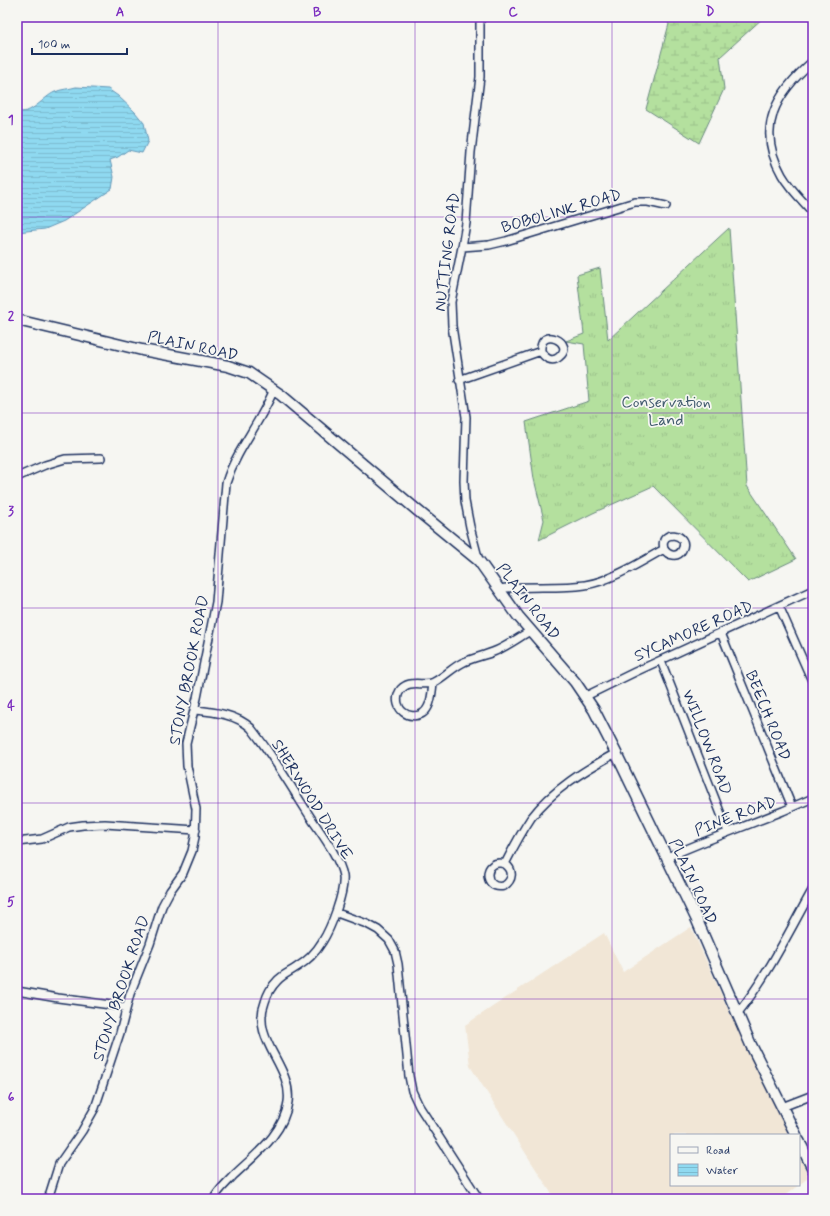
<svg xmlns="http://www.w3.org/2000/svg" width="830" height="1216" font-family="Mynerve,sans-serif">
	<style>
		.built { fill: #f1e6d6 }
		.grass { fill: url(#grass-tufts); stroke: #68887e }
		.wetland { fill: url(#wetland-marsh); stroke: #68887e }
		.water { fill: url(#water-rules); stroke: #6195b6 }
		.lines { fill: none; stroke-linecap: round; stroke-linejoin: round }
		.street-casing { stroke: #1b2f5e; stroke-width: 10 }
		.secondary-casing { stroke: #1b2f5e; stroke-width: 13 }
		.street { stroke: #f6f6f2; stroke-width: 7 }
		.secondary { stroke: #f6f6f2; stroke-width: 10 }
		.grid { fill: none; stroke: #7b2cbf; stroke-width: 1; stroke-opacity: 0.55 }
		.labels { text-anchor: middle; stroke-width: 3.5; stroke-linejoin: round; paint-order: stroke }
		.street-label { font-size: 16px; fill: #1b2f5e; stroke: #f6f6f2 }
		.park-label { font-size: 16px; fill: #415b6e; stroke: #f6f6f2 }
		.neatline { fill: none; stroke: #7b2cbf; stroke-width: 1.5 }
		.grid-label { font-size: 13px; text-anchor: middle; font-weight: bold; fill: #7b2cbf }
	</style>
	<defs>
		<pattern id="grass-tufts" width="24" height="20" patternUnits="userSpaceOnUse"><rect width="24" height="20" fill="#b4e09e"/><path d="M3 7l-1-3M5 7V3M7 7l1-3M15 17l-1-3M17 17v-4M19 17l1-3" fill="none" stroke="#9ac08a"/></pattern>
		<pattern id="wetland-marsh" width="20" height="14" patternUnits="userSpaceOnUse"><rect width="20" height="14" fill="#b4e09e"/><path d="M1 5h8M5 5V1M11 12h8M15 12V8" fill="none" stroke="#9ac08a"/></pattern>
		<pattern id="water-rules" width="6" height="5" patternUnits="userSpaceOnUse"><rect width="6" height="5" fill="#8fd9f0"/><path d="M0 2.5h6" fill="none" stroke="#7bbbd0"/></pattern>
	</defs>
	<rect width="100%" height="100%" fill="#f6f6f2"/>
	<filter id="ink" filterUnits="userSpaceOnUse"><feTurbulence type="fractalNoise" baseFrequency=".025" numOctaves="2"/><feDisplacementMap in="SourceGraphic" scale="8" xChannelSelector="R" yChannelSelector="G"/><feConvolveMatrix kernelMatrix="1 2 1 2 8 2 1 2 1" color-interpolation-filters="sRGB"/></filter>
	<g filter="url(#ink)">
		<!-- built -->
		<path class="built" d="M691,927L727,1007L789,1135H671V1185H799L780,1199H555L470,1066L465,1025L604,933L623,972Z
			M799,1156L809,1177L799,1185Z"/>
		<!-- grass -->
		<path class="grass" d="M729,228L747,486L796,559L748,582L653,486L593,513L539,540L544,520L534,479L526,422L589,401L584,344L566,341L584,334L577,275L600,268L608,340Z"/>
		<!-- wetland -->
		<path class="wetland" d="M664,17H764L720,57L724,89L699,143L646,109L669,24Z"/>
		<!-- water -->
		<path class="water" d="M76,87L108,89L118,96L135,112L144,123L148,141L142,153L128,150L118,157L110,160L114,177L112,189L64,221L45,229L17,232V111C31,116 43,97 55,92C61,89 70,89 76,87Z"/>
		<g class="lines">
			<!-- street casing -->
			<g class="street-casing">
				<path id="street" d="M813,61C776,93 755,128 782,175C790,189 803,201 813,213
					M462,247L489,245L506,241L635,202H648L666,206
					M459,380L541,351C544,358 552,363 559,357C577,343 539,325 541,351
					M17,477L45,465L65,459L101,458
					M479,561L470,527L465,501L464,481L466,417L452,326L451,302L462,247L466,223L471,152L480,77V17
					M499,589C528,585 557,589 585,585C611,581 641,562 664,549C668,556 678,558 682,550C691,533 658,528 664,549
					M779,606L813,683
					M721,633L792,807
					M661,661L728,832
					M433,683C432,690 432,700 428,707C422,720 402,718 398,704C396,697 399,689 405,686C414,680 426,687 434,682C444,677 452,668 462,663C472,658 483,656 493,652C506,647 518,638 530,631
					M586,696L635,672L813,590
					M194,710C214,712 236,714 251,728C274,757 293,790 313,821C323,836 340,859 343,876C345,892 331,928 322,942C316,952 307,961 297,967C290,972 282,975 277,981C272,986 267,995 265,1002C250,1040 293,1066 288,1102C284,1134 255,1155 233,1176C227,1183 218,1190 214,1199
					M17,842L42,839L69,827L83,825L105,824L196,830
					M667,857L701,843L783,811L813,798
					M505,864C514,870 513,880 504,886C482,891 483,857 505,864C513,848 521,833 531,818C553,789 585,770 616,753
					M337,913L367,924L378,930L389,940L395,951L398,964L409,1076L412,1091L419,1106L479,1199
					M17,991L58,998L126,1007
					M737,1014C768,976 789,931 813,889
					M782,1107L813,1095
					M48,1199L59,1164L82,1131L95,1108L120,1033L130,994L150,944L162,906L170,891L183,873L192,851L195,837L196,809L187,766L186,743L197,698L216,602L226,483C229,473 233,464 238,455C250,433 265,412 274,389"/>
			</g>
			<!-- secondary casing -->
			<g class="secondary-casing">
				<path id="secondary" d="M17,320L142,350L228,366L249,373L281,395L418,511L479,561L518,616L575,682L594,710L616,753L696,918L751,1045L796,1135
					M799,1141L813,1169"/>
			</g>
			<!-- street -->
			<use href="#street" class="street"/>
			<!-- secondary -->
			<use href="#secondary" class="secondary"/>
		</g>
	</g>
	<!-- grid -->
	<path class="grid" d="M218,17V1199M415,17V1199M612,17V1199M17,217H813M17,413H813M17,608H813M17,803H813M17,999H813"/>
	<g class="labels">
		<!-- street labels -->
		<g class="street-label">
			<text transform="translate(561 210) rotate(-16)" y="6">BOBOLINK ROAD</text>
			<text transform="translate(446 252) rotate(-83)" y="6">NUTTING ROAD</text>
			<text transform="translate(193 345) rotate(12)" y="6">PLAIN ROAD</text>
			<text transform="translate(529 601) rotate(52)" y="6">PLAIN ROAD</text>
			<text transform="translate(693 630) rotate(-24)" y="6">SYCAMORE ROAD</text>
			<text transform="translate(188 670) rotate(-79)" y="6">STONY BROOK ROAD</text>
			<text transform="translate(769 715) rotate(68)" y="6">BEECH ROAD</text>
			<text transform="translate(708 742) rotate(69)" y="6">WILLOW ROAD</text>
			<text transform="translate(313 799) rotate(58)" y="6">SHERWOOD DRIVE</text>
			<text transform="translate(735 815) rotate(-21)" y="6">PINE ROAD</text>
			<text transform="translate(694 881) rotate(65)" y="6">PLAIN ROAD</text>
			<text transform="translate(120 988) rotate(-72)" y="6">STONY BROOK ROAD</text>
		</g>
		<!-- park labels -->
		<g class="park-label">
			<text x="666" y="407">Conservation<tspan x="666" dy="18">Land</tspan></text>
		</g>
	</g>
	<!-- margin -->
	<rect width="830" height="1216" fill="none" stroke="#f6f6f2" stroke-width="44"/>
	<!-- legend -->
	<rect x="670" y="1134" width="130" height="52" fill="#f6f6f2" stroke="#9ea6b7"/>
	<rect x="678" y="1147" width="20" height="6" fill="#f6f6f2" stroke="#9ea6b7"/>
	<text x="706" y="1154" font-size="12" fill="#1b2f5e">Road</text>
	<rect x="678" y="1164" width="20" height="12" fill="url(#water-rules)" stroke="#9ea6b7"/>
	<text x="706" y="1174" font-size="12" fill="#1b2f5e">Water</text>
	<!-- scale -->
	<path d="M32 48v6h95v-6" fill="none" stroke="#1b2f5e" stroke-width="2"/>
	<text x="38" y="48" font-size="12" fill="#1b2f5e" stroke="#f6f6f2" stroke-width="3" paint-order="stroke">100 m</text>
	<rect x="22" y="22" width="786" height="1172" class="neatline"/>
	<g class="grid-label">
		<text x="120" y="16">A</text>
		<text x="317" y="16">B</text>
		<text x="513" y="16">C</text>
		<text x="710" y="16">D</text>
		<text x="11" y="124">1</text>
		<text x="11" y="320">2</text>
		<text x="11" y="515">3</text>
		<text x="11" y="710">4</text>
		<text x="11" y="906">5</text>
		<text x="11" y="1101">6</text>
	</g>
</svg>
